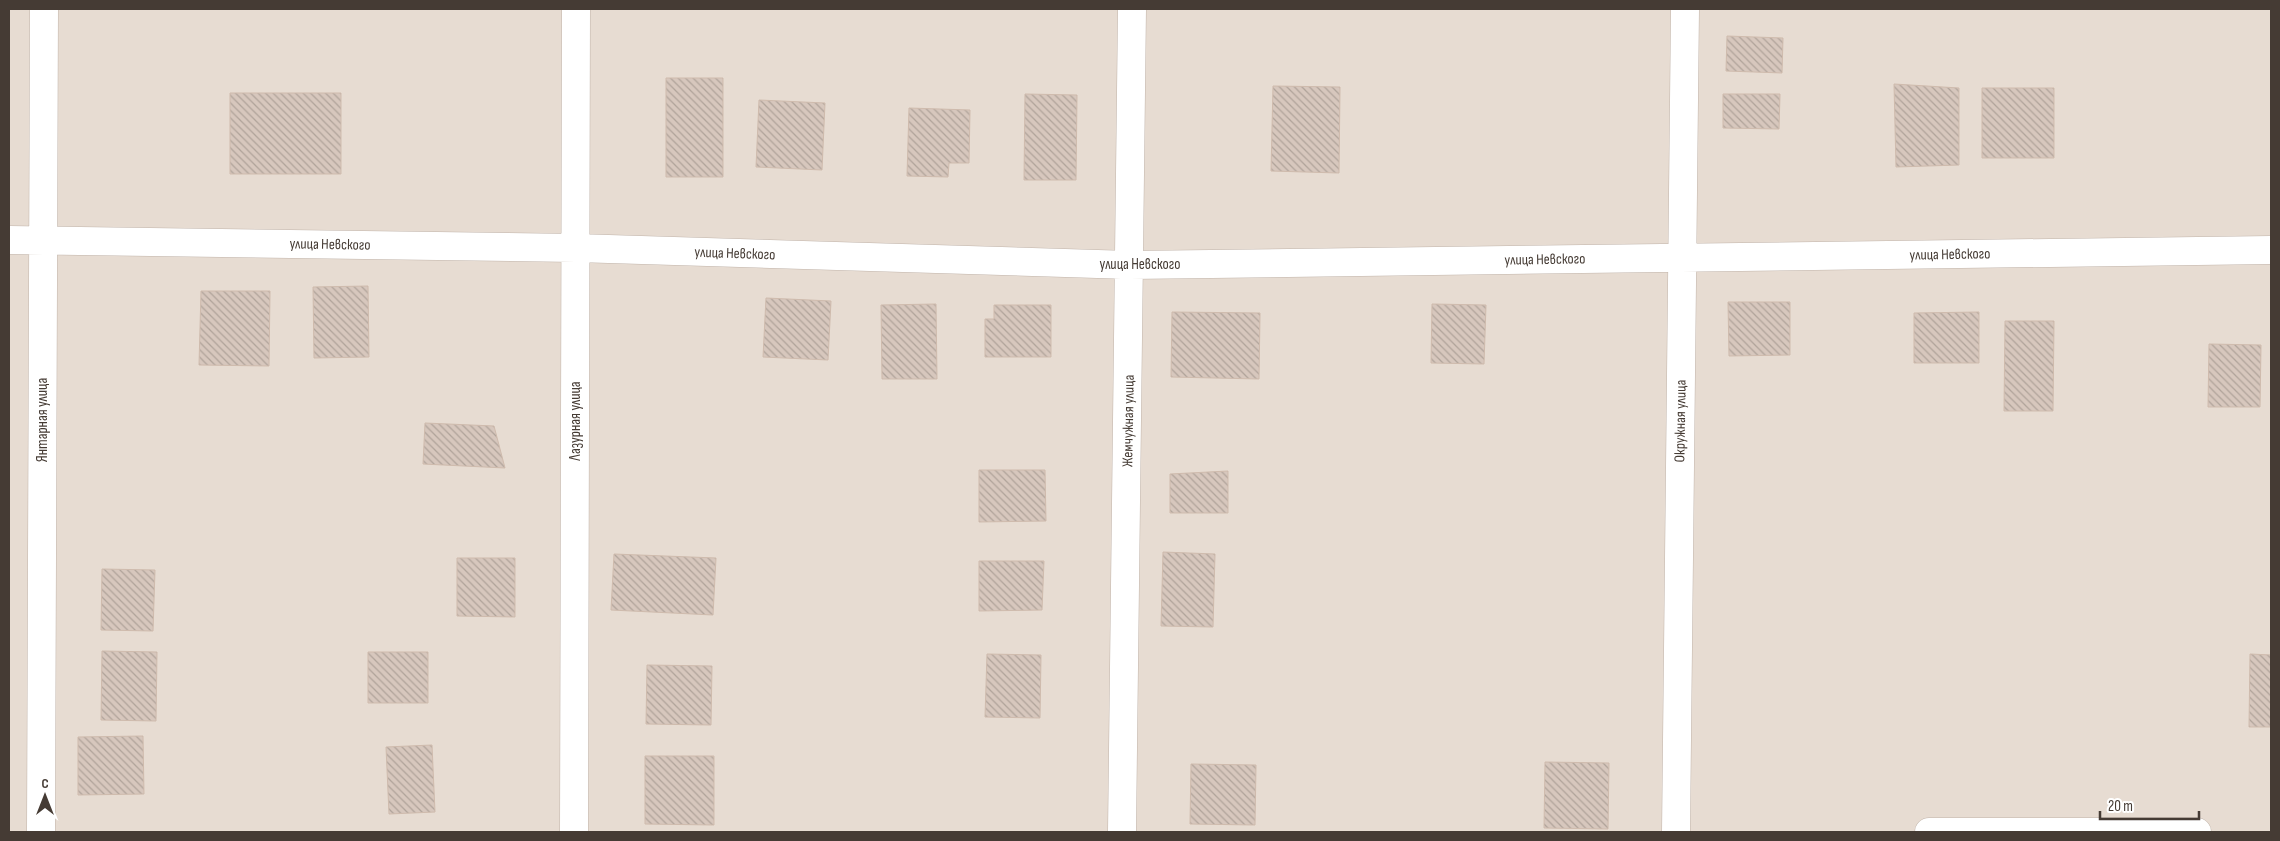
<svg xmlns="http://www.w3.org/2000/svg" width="2280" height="841" font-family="'Sofia Sans Condensed',sans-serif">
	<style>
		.residential { fill: #e7dcd2 }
		.building { fill: url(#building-back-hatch); stroke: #cfbbad }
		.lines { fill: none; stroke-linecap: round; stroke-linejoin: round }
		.minor-casing { stroke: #c1b4aa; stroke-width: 29 }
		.minor { stroke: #fff; stroke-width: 28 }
		.labels { text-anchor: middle; stroke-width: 4; stroke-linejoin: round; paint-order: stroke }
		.street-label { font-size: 15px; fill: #453b34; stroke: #fff }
	</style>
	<defs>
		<pattern id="building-back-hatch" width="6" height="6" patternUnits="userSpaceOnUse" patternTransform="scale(1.25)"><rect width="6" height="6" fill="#d7c7bd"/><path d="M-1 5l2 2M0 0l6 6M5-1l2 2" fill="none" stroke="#b0a39a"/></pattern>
	</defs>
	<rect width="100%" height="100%" fill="#f2ebe4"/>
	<!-- residential -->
	<path class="residential" d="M9,9H2271V832H9Z"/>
	<!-- building -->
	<path class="building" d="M1727,36L1783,38L1782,73L1726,71Z
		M666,78H723V177H666Z
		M1894,84L1959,88V165L1896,167Z
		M1273,86L1340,87L1339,173L1271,171Z
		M1982,88H2054V158H1982Z
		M230,93H341V174H230Z
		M1025,94L1077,95L1076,180H1024Z
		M1723,94H1780L1779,129L1723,128Z
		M759,100L825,103L822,170L756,167Z
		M909,108L970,110L969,163H949L948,177L907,176Z
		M368,286L369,357L314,358L313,287Z
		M201,291H270L269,366L199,365Z
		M766,298L831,301L828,360L763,357Z
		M1728,302H1790V355L1729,356Z
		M936,304L937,379H882L881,305Z
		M1432,304L1486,305L1484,364L1431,363Z
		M994,305H1051V357H985V319H994Z
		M1172,312L1260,313L1259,379L1171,377Z
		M1979,312V363H1914V313Z
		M2005,321H2054L2053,411H2004Z
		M2209,344L2261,345L2260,407H2208Z
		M425,423L494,426L505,468L423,464Z
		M979,470H1045L1046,521L979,522Z
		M1228,471V513H1170V474Z
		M1163,552L1215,554L1213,627L1161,626Z
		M614,554L716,558L713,615L611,610Z
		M457,558H515V617L457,616Z
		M979,561H1044L1042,610L979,611Z
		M102,569L155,570L153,631L101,630Z
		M102,651L157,652L156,721L101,720Z
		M368,652H428V703H368Z
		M987,654L1041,655L1040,718L985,717Z
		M2250,654L2271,655V727H2249Z
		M647,665L712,666L711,725L646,724Z
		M143,736L144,794L78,795V737Z
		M432,745L435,812L389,814L386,747Z
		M645,756H714V825L645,824Z
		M1545,762L1609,763L1608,829L1544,828Z
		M1191,764L1256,765L1255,825L1190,824Z"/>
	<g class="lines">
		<!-- minor casing -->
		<g class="minor-casing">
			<path id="minor" d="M9,240L576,248L1130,265L2271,250
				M41,832L44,9
				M574,832L576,9
				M1122,832L1132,9
				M1676,832L1685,9
				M1929,832H2197"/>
		</g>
		<!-- minor -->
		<use href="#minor" class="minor"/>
	</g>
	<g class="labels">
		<!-- street labels -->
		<g class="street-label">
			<text transform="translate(330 244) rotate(1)" y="5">улица Невского</text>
			<text transform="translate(735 253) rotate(2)" y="5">улица Невского</text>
			<text transform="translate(1950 254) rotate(-1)" y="5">улица Невского</text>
			<text transform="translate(1545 259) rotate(-1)" y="5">улица Невского</text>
			<text x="1140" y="269">улица Невского</text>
			<text transform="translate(42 420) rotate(-90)" y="5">Янтарная улица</text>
			<text transform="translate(575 421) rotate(-90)" y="5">Лазурная улица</text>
			<text transform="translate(1128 421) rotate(-89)" y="5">Жемчужная улица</text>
			<text transform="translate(1680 421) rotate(-89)" y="5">Окружная улица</text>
		</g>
	</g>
	<!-- border -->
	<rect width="2280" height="841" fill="none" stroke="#453b34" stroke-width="20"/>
	<!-- north arrow -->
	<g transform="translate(45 796)" stroke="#ffffff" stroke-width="4" paint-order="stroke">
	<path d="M0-4L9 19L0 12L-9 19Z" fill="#453b34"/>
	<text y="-8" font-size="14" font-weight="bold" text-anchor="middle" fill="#453b34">С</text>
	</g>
	<!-- scale -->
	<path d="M2100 811v8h99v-8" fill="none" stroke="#453b34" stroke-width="2.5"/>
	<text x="2108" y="811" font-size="15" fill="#453b34" stroke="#ffffff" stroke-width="4" paint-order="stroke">20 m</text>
</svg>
